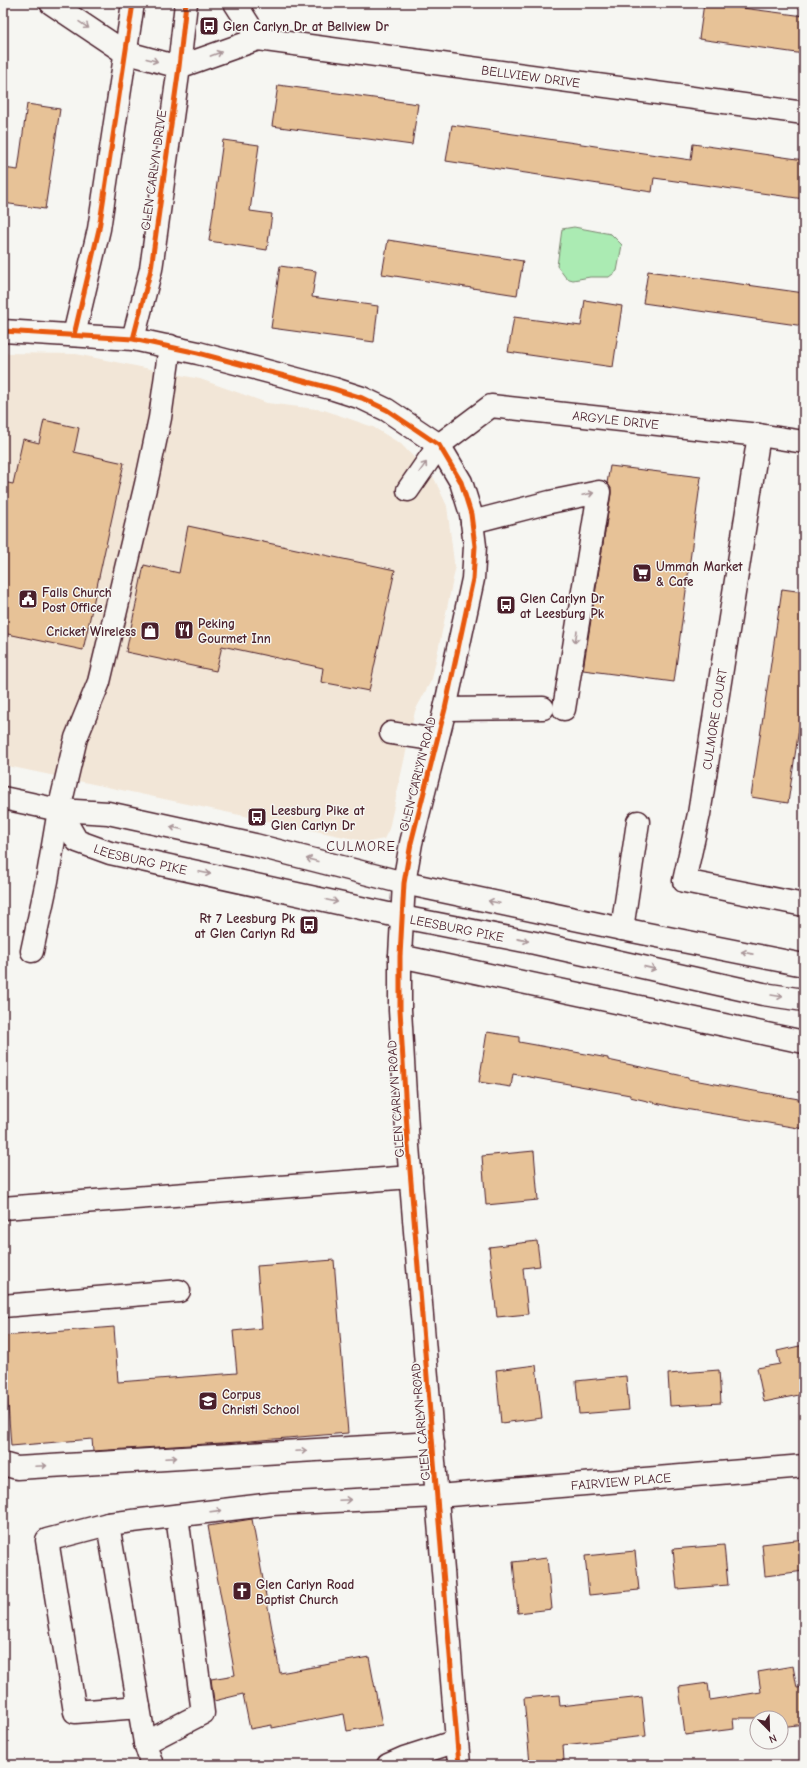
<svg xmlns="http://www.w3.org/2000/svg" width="807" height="1768" font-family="'Comic Neue',sans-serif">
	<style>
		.built { fill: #f2e6d7 }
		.green { fill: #abebb3; stroke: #7a856f }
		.building { fill: #e7c297; stroke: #4a1f2b }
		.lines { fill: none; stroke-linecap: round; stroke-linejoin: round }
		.minor-casing { stroke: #4a1f2b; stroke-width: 25 }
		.major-casing { stroke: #4a1f2b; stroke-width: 25 }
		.minor { stroke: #f6f6f2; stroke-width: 22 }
		.major { stroke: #f6f6f2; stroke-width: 22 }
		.cycleway-casing { stroke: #f6f6f2; stroke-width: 8 }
		.cycleway { stroke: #e8590c; stroke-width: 5 }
		.oneway { stroke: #a99598 }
		.labels { text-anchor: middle; stroke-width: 3; stroke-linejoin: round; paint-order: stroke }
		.poi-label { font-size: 13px; font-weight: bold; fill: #4a1f2b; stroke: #f6f6f2; text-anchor: start }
		.street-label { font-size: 13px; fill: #4a1f2b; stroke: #f6f6f2 }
		.neighbourhood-label { font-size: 14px; letter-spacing: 1px; fill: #4a1f2b; stroke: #f6f6f2 }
	</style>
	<rect width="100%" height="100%" fill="#f6f6f2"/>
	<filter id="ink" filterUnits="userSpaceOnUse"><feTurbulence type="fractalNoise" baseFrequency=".025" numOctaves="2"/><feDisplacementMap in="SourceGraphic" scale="8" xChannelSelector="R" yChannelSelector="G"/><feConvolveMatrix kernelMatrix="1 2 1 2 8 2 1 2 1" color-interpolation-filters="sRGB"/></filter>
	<g filter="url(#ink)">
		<!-- built -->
		<path class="built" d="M3,353L76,354L200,379L267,403L324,410L373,427L401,444L434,478L447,506L455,570L432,679L415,711L389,829L384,839L368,842L3,765Z"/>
		<!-- green -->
		<path class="green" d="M574,227L611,234L622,245L617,271L609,277H590L573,280L566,278L557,266L562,229Z"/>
		<!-- building -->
		<path class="building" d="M704,3L804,16V54L699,39Z
			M278,85L418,104L412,145L272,126Z
			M27,104L60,109L45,209L3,203V168L18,170Z
			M452,125L691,160L693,144L804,160V199L654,178L652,192L446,161Z
			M223,140L259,145L250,211L272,214L267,250L209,241Z
			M388,240L523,261L517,295L382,274Z
			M280,266L316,271L312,297L378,306L374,342L271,328Z
			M648,271L804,293V326L643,303Z
			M585,300L622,306L613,367L508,352L514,317L581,326Z
			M44,420L79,428L74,452L124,463L83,650L3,633V482L13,484L23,439L39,443Z
			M610,466L701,477L674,682L583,670L611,494V488L607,483Z
			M188,526L395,570L369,691L321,682L323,668L222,646L216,671L126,652L144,565L179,573Z
			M782,589L804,592V694L788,803L751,797Z
			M487,1032L519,1037V1042L608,1058V1060L688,1077V1079L804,1100V1129L673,1107L630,1097V1095L513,1074L511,1087L479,1082Z
			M534,1151L538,1200L486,1205L482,1156Z
			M537,1241L540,1266L523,1268L528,1314L497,1317L489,1247Z
			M334,1260L348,1433L238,1442L93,1451L92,1439L11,1446L3,1336L114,1327L118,1382L237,1373L233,1331L262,1328L257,1266Z
			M804,1345V1394L764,1402L757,1368L780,1364L777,1351Z
			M536,1365L542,1418L501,1423L496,1370Z
			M719,1370L721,1403L670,1406L668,1374Z
			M626,1376L629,1410L579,1414L576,1381Z
			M252,1519L280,1673L369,1657L382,1725L347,1731L344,1714L272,1728V1725L250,1729L243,1694L214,1701L211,1679L235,1675L208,1526Z
			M804,1539V1571L765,1576L762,1544Z
			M724,1545L728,1585L677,1589L673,1549Z
			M635,1551L639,1590L589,1595L585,1556Z
			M547,1558L552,1609L518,1613L513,1562Z
			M793,1666L797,1688L804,1687V1724L781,1727V1718H733L734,1729L685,1735L679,1687L708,1683L710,1700L761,1692L758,1672Z
			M559,1695L560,1706L642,1697L646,1736L563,1745L564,1761L530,1764L524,1698Z"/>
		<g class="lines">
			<!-- minor casing -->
			<g class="minor-casing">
				<g id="minor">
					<path id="s1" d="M51,3L124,52L179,67L258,39L804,113"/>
					<path d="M235,3L258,39"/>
					<path d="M3,331L133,339L198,353L334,389L362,398L387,410L439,445L461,482L471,514L475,546L473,579L445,709L411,843L404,883L400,956V1010L408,1146L459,1765"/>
					<path d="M74,335L99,229L133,3"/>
					<path d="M133,339L151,269L179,67L186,3"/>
					<path d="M759,435L699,814L684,881L804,905"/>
					<path id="s2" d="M408,490L439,445L491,406L759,435L804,442"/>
					<path d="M472,522L550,502L599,492L564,709"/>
					<path d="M445,709L543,708"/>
					<path d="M391,733L437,740"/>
					<path d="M622,929L638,822"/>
					<path d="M32,951L47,881L59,810L76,738L99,682L146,484L160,418L170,346"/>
					<path d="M400,956L804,1042"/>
					<path d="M3,1208L411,1177"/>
					<path d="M3,1306L179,1291"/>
					<path d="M3,1464L17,1468L433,1443"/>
					<path d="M108,1524L47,1540L75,1712L139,1707"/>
					<path d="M145,1743L203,1713L177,1516"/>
					<path id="s3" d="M152,1765L145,1743L108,1524L272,1504L437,1496L804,1466"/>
					<path d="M388,1765L404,1758L457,1741"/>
				</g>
			</g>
			<!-- major casing -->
			<g class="major-casing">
				<g id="major">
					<path d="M3,798L59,810L108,813L255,845L404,883L622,929L804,965"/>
					<path id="s4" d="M59,810L77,841L110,853L402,917L535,943L763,994L804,1000"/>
				</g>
			</g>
			<!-- minor -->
			<use href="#minor" class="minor"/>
			<!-- major -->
			<use href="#major" class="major"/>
			<!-- cycleway casing -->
			<g class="cycleway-casing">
				<path id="cycleway" d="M3,331L133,339L198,353L334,389L362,398L387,410L439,445L461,482L471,514L475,546L473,579L445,709L411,843L404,883L400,956V1010L408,1146L459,1765
					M74,335L99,229L133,3
					M133,339L151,269L179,67L186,3"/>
			</g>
			<!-- cycleway -->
			<use href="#cycleway" class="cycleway"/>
		</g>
		<!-- one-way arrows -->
		<defs><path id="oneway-shaft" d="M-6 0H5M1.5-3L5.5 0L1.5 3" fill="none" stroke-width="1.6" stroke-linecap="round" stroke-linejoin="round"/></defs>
		<g class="oneway">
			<use href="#oneway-shaft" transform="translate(84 25) rotate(34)"/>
			<use href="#oneway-shaft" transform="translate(216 54) rotate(-20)"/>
			<use href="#oneway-shaft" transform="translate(152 60) rotate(15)"/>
			<use href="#oneway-shaft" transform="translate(423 467) rotate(-55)"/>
			<use href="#oneway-shaft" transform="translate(588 494) rotate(-12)"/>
			<use href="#oneway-shaft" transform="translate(576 637) rotate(99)"/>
			<use href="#oneway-shaft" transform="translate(176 828) rotate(-168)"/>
			<use href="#oneway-shaft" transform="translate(312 860) rotate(-166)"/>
			<use href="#oneway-shaft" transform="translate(205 873) rotate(12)"/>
			<use href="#oneway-shaft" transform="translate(332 901) rotate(12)"/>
			<use href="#oneway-shaft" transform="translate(494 902) rotate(-168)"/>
			<use href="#oneway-shaft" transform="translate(523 940) rotate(11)"/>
			<use href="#oneway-shaft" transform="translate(747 953) rotate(-169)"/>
			<use href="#oneway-shaft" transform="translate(650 968) rotate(13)"/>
			<use href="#oneway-shaft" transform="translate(777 996) rotate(9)"/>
			<use href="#oneway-shaft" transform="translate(301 1451) rotate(-3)"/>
			<use href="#oneway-shaft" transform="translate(171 1458) rotate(-3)"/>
			<use href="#oneway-shaft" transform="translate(41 1466) rotate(-3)"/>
			<use href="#oneway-shaft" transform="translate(345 1500) rotate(-3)"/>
			<use href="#oneway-shaft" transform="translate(216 1511) rotate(-7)"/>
		</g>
	</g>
	<!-- icons -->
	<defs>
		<g id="bus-square" transform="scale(1)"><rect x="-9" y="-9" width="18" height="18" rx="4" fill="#4a1f2b" stroke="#f6f6f2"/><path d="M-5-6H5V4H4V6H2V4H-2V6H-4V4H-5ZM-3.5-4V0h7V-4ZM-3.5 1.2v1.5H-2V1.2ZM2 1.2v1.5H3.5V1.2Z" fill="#fff"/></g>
		<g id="supermarket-square" transform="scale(1)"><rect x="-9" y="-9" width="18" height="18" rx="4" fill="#4a1f2b" stroke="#f6f6f2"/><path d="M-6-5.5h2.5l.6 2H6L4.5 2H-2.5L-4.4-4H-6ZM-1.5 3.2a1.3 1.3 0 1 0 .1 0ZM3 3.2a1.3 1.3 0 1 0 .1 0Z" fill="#fff"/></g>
		<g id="civic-square" transform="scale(1)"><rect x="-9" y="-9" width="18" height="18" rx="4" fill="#4a1f2b" stroke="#f6f6f2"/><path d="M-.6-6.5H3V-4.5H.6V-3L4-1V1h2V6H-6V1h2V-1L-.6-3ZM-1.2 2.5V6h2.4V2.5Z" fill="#fff"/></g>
		<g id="restaurant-square" transform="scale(1)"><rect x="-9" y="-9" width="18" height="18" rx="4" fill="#4a1f2b" stroke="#f6f6f2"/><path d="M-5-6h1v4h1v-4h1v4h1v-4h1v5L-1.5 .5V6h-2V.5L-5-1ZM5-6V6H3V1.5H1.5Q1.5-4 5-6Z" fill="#fff"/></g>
		<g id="shop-square" transform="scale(1)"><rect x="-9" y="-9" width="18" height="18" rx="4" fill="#4a1f2b" stroke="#f6f6f2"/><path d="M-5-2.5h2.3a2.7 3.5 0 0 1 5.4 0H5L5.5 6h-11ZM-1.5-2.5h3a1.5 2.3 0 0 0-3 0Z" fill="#fff"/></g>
		<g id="school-square" transform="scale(1)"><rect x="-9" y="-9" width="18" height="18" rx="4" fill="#4a1f2b" stroke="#f6f6f2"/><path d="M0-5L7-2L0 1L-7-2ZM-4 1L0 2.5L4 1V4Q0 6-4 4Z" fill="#fff"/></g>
		<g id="church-square" transform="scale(1)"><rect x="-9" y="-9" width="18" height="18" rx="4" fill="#4a1f2b" stroke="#f6f6f2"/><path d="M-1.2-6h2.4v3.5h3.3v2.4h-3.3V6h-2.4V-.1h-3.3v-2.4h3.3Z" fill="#fff"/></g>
	</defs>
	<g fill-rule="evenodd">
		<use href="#bus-square" x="209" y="26"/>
		<use href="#supermarket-square" x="642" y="573"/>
		<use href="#civic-square" x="28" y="599"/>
		<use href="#bus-square" x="506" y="605"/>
		<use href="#restaurant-square" x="184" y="630"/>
		<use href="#shop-square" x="150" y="631"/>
		<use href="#bus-square" x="257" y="817"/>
		<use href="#bus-square" x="309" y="925"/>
		<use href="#school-square" x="208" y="1401"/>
		<use href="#church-square" x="242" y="1591"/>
	</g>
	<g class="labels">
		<!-- poi labels -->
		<g class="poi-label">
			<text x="223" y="31">Glen Carlyn Dr at Bellview Dr</text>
			<text x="656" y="571">Ummah Market<tspan x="656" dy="15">&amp; Cafe</tspan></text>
			<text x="42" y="597">Falls Church<tspan x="42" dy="15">Post Office</tspan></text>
			<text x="520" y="603">Glen Carlyn Dr<tspan x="520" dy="15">at Leesburg Pk</tspan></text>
			<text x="198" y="628">Peking<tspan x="198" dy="15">Gourmet Inn</tspan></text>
			<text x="136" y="636" text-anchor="end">Cricket Wireless</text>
			<text x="271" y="815">Leesburg Pike at<tspan x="271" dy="15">Glen Carlyn Dr</tspan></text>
			<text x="295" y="923" text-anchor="end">Rt 7 Leesburg Pk<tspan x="295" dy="15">at Glen Carlyn Rd</tspan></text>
			<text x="222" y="1399">Corpus<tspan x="222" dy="15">Christi School</tspan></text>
			<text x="256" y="1589">Glen Carlyn Road<tspan x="256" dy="15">Baptist Church</tspan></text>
		</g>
		<!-- street labels -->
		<g class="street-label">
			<text dy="5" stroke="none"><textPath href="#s1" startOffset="504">BELLVIEW DRIVE</textPath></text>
			<text transform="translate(153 170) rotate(-82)" y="5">GLEN CARLYN DRIVE</text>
			<text dy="5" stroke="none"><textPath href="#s2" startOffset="245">ARGYLE DRIVE</textPath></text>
			<text transform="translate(714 719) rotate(-81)" y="5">CULMORE COURT</text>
			<text transform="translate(417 774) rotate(-76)" y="5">GLEN CARLYN ROAD</text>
			<text dy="5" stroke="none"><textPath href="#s4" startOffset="102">LEESBURG PIKE</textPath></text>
			<text dy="5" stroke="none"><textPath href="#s4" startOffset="426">LEESBURG PIKE</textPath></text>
			<text transform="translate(395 1099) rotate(-94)" y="5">GLEN CARLYN ROAD</text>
			<text transform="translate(420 1422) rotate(-95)" y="5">GLEN CARLYN ROAD</text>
			<text dy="5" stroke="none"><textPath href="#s3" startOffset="760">FAIRVIEW PLACE</textPath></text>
		</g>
		<!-- neighbourhood labels -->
		<g class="neighbourhood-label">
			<text x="361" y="851">CULMORE</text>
		</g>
	</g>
	<!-- margin -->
	<rect width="807" height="1768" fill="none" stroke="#f6f6f2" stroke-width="16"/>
	<rect x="8" y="8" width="791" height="1752" fill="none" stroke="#4a1f2b" stroke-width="1.5" filter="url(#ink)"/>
	<!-- north arrow -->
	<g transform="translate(769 1730) rotate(157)"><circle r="19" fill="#f6f6f2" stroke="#b1a0a2"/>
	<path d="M0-3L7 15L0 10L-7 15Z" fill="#4a1f2b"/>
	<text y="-6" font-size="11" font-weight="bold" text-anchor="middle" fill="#4a1f2b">N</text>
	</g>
</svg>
